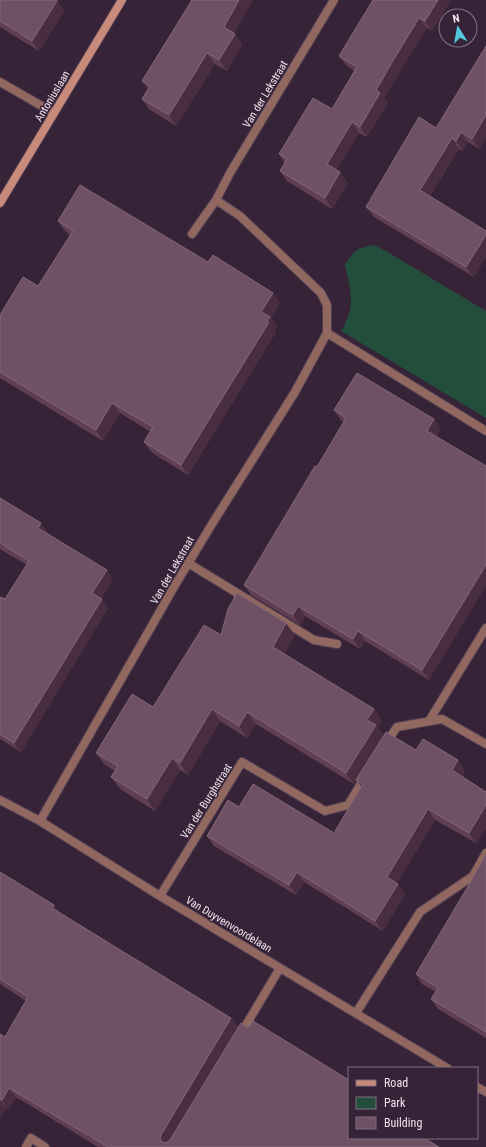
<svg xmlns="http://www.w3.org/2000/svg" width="486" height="1147" font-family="'Roboto Condensed',sans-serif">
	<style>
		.green { fill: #244e3c }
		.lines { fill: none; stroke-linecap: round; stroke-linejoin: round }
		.street-casing { stroke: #513e52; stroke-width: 10 }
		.secondary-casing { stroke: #513e52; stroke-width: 10 }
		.street { stroke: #90685f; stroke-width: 8 }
		.secondary { stroke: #c88a7b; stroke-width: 8 }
		.wall { fill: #603f53 }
		.shaded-wall { fill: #492d41 }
		.building { fill: #6f5164; stroke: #836879 }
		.labels { text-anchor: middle; stroke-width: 3; stroke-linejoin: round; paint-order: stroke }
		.street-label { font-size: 11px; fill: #efe2ef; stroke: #372338 }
	</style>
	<rect width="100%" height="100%" fill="#372338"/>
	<!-- green -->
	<path class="green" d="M374,245L391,254L486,311V418L341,331C357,306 350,291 345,264C355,250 356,248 374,245Z"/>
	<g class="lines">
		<!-- street casing -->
		<g class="street-casing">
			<path id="street" d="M0,82L54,113
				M192,234L216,200
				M327,333L486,431
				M188,563L314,640L337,644
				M429,721L486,628
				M386,743L397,727L442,719L486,744
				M0,800L40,821L160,896L447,1068
				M40,821L174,587L212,524L295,392L327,333V305L321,293L240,216L216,200L230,173L334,0
				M160,896L242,762L325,811L348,805L365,777
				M356,1013L420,912L473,876L486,853
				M240,1035L280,968
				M477,1087L486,1092
				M26,1147L31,1138L45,1147"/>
		</g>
		<!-- secondary casing -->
		<g class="secondary-casing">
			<path id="secondary" d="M0,203L122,0"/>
		</g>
		<!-- street -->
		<use href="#street" class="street"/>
		<!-- secondary -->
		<use href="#secondary" class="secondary"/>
	</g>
	<!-- wall -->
	<path class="wall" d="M0,0H59L58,2L64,11L39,51L0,27Z
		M192,0H253L234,33L242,45L227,71L215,64L176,126L149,109L142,99L148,89L142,81Z
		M451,0L432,31L427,28L404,64L384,98L388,103L367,137L359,133L336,170L340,172L348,183L332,209L287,181L280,171L285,163L279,154L332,109L354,71L347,66L339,56Z
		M486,46V137L479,149L468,142L463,151L459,149L430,196L474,277L374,217L366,207L436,128Z
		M58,221L208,262L280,303L271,318L277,327L275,330L276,332L188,475L151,452L144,442L151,432L120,413L103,441L0,378V315L38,286L70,235L65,231Z
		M334,410L434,419L441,429L436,436L429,680L365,641L360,649L305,616L300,625L251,595L244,585L344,422L341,420Z
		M0,498L41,523L48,533H47L113,579L101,599L108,608L21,752L0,739V597L5,599L27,565L0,549Z
		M221,635H295L284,654L374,709L382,721L378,728L384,736L465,771L462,777L486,792V828L476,843L435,820L397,883L405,894L383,931L304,882L296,895L214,846L207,836L239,807L334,833L361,787L357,780L354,784L256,724L247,738L220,721L188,775L180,770L155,811L120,789L111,777L115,771L104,764L96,753L153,707Z
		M486,854V1038L438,1009L431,999L436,992L422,984L416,974L470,883Z
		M0,872L54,905L60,913L231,1018L238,1027L169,1141L349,1138H432L430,1141L439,1147H98L16,1097L8,1110L6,1108L0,1118V1034L5,1037L26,1001L0,984Z"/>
	<!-- shaded-wall -->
	<path class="shaded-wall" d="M51,0H59L58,2L64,11L39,51L32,41Z
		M239,0H253L231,38L224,27Z
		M438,0H451L432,31L425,21Z
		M419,18L427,28L384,98L388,103L367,137L360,127L376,90Z
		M235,34L242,45L227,71L219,60Z
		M207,53L215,64L176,126L169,115Z
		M486,115V137L479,149L472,139Z
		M352,122L359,133L334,174L327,164Z
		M461,132L468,142L463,151L456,141Z
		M452,138L459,149L427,200L420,190Z
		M340,172L348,183L332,209L325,198Z
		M486,235V257L474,277L466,267Z
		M273,293L280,303L271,318L277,327L275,330L276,332L188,475L181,465L261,312Z
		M112,403L120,413L103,441L96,430Z
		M434,419L441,429L434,441L427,431Z
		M41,523L48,533L45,537L38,528Z
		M486,565V586L429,680L422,670Z
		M107,570L113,579L99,603L92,593Z
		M102,599L108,608L21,752L14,743Z
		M298,606L305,616L300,625L293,615Z
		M286,623L295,635L281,659L273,647Z
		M358,631L365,641L360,649L353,639Z
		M212,709L220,721L188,775L180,763Z
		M374,709L382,721L378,728L384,737L354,784L346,773L367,720Z
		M247,712L256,724L247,738L239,726Z
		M172,758L180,770L155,811L147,799Z
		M458,760L465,771L459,781L452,770Z
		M486,805V828L476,843L469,833Z
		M428,809L435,820L394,888L387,877Z
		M297,872L304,882L296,895L289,885Z
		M398,884L405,894L383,931L375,921Z
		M54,905L61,915L52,908Z
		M231,1018L238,1027L166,1147L160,1138L161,1135Z
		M9,1088L16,1097L8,1110L2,1100Z
		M0,1100L6,1108L0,1118Z
		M422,1138H432L428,1145Z"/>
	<!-- building -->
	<path class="building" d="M0,0H55L57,1L32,41L0,21Z
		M192,0H239L224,27L235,34L219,60L207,53L169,115L142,99L150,86L142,81Z
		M373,0H438L425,21L419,18L397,54L376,90L380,93L360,127L352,122L327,164L340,172L325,198L280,171L287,159L279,154L313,98L332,109L357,67L339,56Z
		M486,46V115L472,139L461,132L456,141L452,138L420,190L486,231V235L466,267L366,207L419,117L436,128Z
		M80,185L208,262L213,255L273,293L261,312L270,317L267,321L269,322L181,465L144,442L153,427L112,403L96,430L0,372V315L23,277L38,286L73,231L58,221Z
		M357,373L434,419L427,431L486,466V565L422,670L358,631L353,639L298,606L293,615L244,585L315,466L317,467L346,418L334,410Z
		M0,498L41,523L38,528L107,570L92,593L102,599L14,743L0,734V597L5,599L29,561L0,543Z
		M237,593L286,623L273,647L374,709L367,720L376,725L346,773L247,712L239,726L212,709L180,763L172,758L147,799L111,777L118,766L96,753L132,694L153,707L204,625L221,635L228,609Z
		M386,732L416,750L423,739L458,760L452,770L486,792V805L469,833L428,809L387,877L398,884L375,921L297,872L289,885L207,836L228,800L239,807L253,784L334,833L363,784L356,780Z
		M486,854V1032L431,999L438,988L416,974L470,883Z
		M0,872L54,905L52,908L231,1018L161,1135L160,1138L162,1142L166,1143L170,1140L241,1023L248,1028L253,1021L349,1080V1138H424L439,1147H108L9,1088L2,1100L0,1099V1034L5,1037L28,997L0,979Z"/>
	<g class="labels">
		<!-- street labels -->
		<g class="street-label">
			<text transform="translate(265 94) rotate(-59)" y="4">Van der Lekstraat</text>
			<text transform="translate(52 96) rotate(-59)" y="4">Antoniuslaan</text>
			<text transform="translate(172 570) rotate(-60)" y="4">Van der Lekstraat</text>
			<text transform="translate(206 801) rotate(-58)" y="4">Van der Burghstraat</text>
			<text transform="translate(229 924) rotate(31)" y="4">Van Duyvenvoordelaan</text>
		</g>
	</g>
	<!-- legend -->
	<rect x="348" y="1067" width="130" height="72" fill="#372338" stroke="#816f81"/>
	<rect x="356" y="1080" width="20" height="6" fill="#c88a7b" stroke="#816f81"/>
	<text x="384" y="1087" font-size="12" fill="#efe2ef">Road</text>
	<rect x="356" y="1097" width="20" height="12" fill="#244e3c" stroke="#816f81"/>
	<text x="384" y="1107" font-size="12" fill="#efe2ef">Park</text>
	<rect x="356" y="1117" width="20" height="12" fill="#6f5164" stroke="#816f81"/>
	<text x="384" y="1127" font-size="12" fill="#efe2ef">Building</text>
	<!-- north arrow -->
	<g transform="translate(458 28) rotate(349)"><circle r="19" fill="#372338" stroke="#816f81"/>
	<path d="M0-3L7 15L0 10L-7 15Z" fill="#53cadc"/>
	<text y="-6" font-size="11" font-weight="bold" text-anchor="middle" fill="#efe2ef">N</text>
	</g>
</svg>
